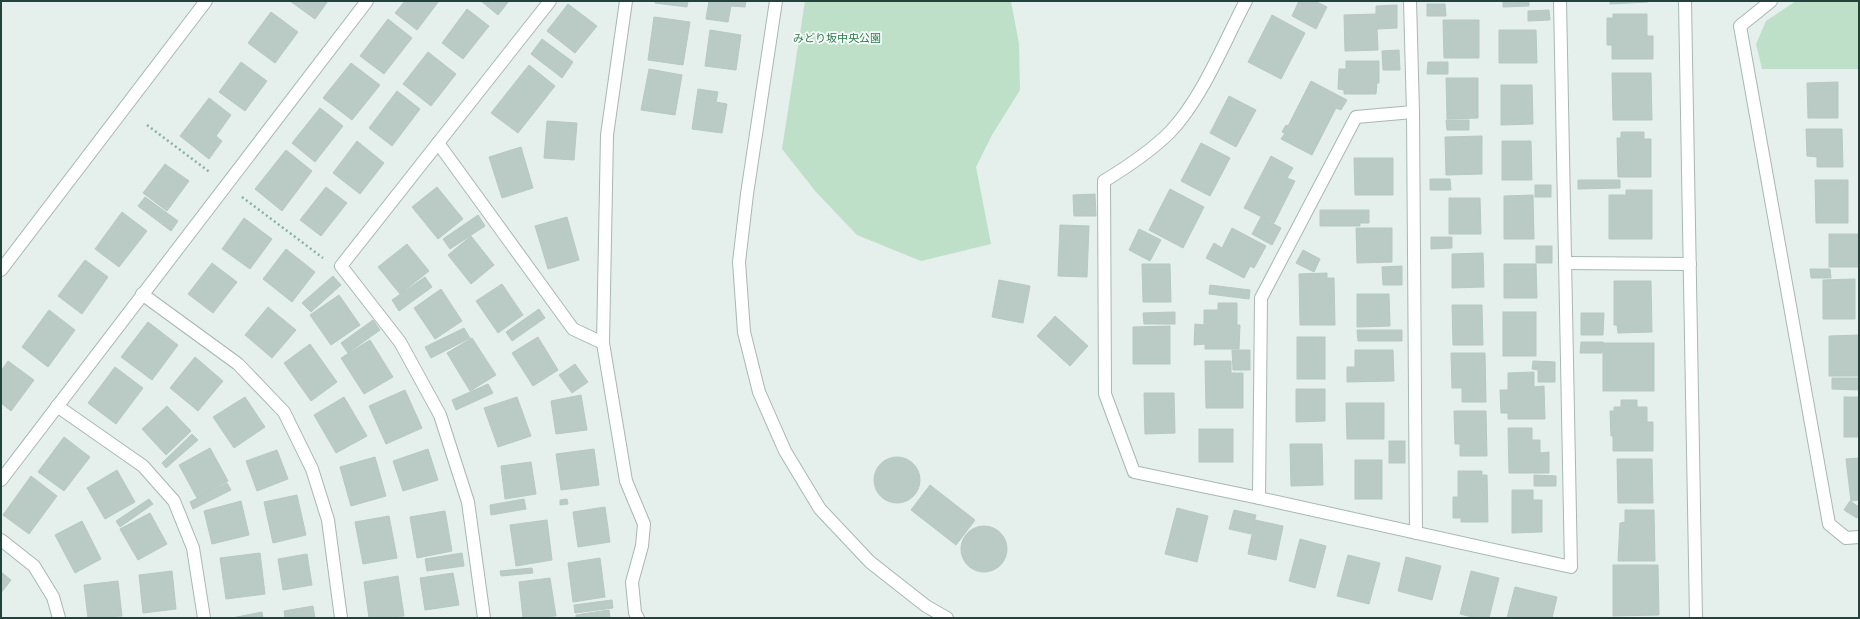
<svg xmlns="http://www.w3.org/2000/svg" width="1860" height="619" font-family="'Asap Condensed','Noto Sans JP',sans-serif">
  <rect width="100%" height="100%" fill="#e5efeb"/>
  <g fill="#bee0c9">
    <polygon points="805,1 1011,1 1019,44 1020,90 992,135 976,167 991,244 921,261 857,235 816,192 782,149"/>
    <polygon points="1796,1 1859,1 1859,69 1762,69 1756,44 1766,21"/>
  </g>
  <g fill="#bacac4" stroke="#b7c9c3">
    <polygon points="290,1 328,1 315,19"/>
    <polygon points="405,1 439,1 417,30 395,13"/>
    <polygon points="481,1 509,1 498,15"/>
    <polygon points="655,1 688,1 687,7 655,3"/>
    <polygon points="709,1 746,1 745,7 731,6 728,22 706,19"/>
    <polygon points="1299,1 1315,1 1327,7 1316,29 1292,16"/>
    <polygon points="1503,1 1529,1 1529,6 1503,7"/>
    <polygon points="1610,1 1648,1 1648,2 1610,4"/>
    <polygon points="568,4 597,26 575,53 547,31"/>
    <polygon points="1427,4 1445,4 1446,16 1427,16"/>
    <polygon points="1397,5 1397,28 1377,29 1378,50 1345,51 1344,15 1376,14 1376,6"/>
    <polygon points="467,9 489,26 463,59 442,43"/>
    <polygon points="1549,10 1550,20 1528,21 1528,11"/>
    <polygon points="271,12 298,32 275,63 248,43"/>
    <polygon points="1613,14 1647,14 1647,36 1653,36 1653,59 1612,59 1612,45 1607,45 1607,18 1613,18"/>
    <polygon points="1272,15 1305,33 1281,79 1248,62"/>
    <polygon points="654,17 690,22 683,65 648,60"/>
    <polygon points="388,19 412,38 384,74 360,56"/>
    <polygon points="1443,20 1479,20 1479,58 1444,58"/>
    <polygon points="710,30 741,35 736,70 705,66"/>
    <polygon points="1499,30 1536,30 1537,63 1499,63"/>
    <polygon points="542,39 573,62 562,78 531,54"/>
    <polygon points="1399,50 1400,70 1383,70 1382,51"/>
    <polygon points="428,52 456,74 431,106 403,84"/>
    <polygon points="1346,61 1379,61 1379,83 1377,83 1376,94 1344,94 1344,90 1338,89 1339,69 1346,69"/>
    <polygon points="241,62 267,81 245,111 219,92"/>
    <polygon points="1428,62 1448,62 1448,74 1427,74"/>
    <polygon points="351,63 380,85 352,120 323,98"/>
    <polygon points="529,65 555,86 518,133 491,113"/>
    <polygon points="649,69 682,75 675,115 641,110"/>
    <polygon points="1612,73 1651,73 1652,120 1613,120"/>
    <polygon points="1446,78 1478,78 1478,118 1447,119"/>
    <polygon points="1311,81 1347,100 1341,110 1336,108 1312,155 1281,139 1285,133 1282,132 1286,125 1288,126"/>
    <polygon points="1838,82 1838,118 1808,118 1807,83"/>
    <polygon points="1501,85 1532,85 1533,124 1501,125"/>
    <polygon points="698,89 718,92 716,102 727,104 722,133 692,129"/>
    <polygon points="397,91 420,109 392,146 369,128"/>
    <polygon points="1229,96 1256,110 1236,147 1210,133"/>
    <polygon points="209,98 231,115 216,136 222,141 209,159 180,136"/>
    <polygon points="320,108 343,126 315,162 292,143"/>
    <polygon points="1446,120 1469,120 1469,130 1447,130"/>
    <polygon points="547,121 577,123 574,160 544,158"/>
    <polygon points="1806,129 1842,129 1843,167 1817,167 1817,157 1807,156"/>
    <polygon points="1621,132 1644,132 1644,139 1651,139 1651,177 1618,177 1617,138 1621,138"/>
    <polygon points="1482,136 1482,174 1446,175 1445,137"/>
    <polygon points="357,141 384,163 360,194 333,173"/>
    <polygon points="1502,141 1531,141 1532,180 1502,180"/>
    <polygon points="1201,143 1230,158 1210,196 1181,181"/>
    <polygon points="521,147 533,188 502,198 489,157"/>
    <polygon points="286,150 312,171 282,211 255,189"/>
    <polygon points="1271,156 1293,168 1287,178 1295,181 1274,223 1244,208"/>
    <polygon points="1354,158 1393,158 1393,195 1355,195"/>
    <polygon points="165,164 189,181 167,211 143,193"/>
    <polygon points="1430,179 1450,179 1451,190 1430,190"/>
    <polygon points="1578,180 1620,180 1620,188 1578,189"/>
    <polygon points="1815,180 1848,180 1848,223 1816,223"/>
    <rect x="1535" y="185" width="16" height="12"/>
    <polygon points="326,187 347,203 321,236 300,220"/>
    <polygon points="437,187 463,219 438,239 412,207"/>
    <polygon points="1170,189 1204,207 1183,248 1149,230"/>
    <polygon points="1626,190 1652,190 1652,239 1609,239 1609,195 1626,195"/>
    <polygon points="1095,194 1096,216 1074,216 1073,195"/>
    <polygon points="1533,195 1534,239 1504,239 1504,196"/>
    <polygon points="145,197 178,221 171,231 138,206"/>
    <polygon points="1449,198 1480,198 1481,234 1449,234"/>
    <polygon points="1320,210 1369,210 1369,223 1360,223 1360,226 1320,226"/>
    <polygon points="122,212 147,231 119,267 95,249"/>
    <polygon points="478,215 485,226 450,249 443,239"/>
    <polygon points="567,217 579,260 548,269 535,226"/>
    <polygon points="1261,217 1281,228 1272,245 1252,234"/>
    <polygon points="244,218 272,239 250,269 222,249"/>
    <polygon points="1060,225 1089,226 1087,277 1058,276"/>
    <polygon points="1232,228 1266,246 1254,268 1250,266 1244,278 1206,258 1214,243 1222,248"/>
    <polygon points="1356,228 1392,228 1392,262 1357,263"/>
    <polygon points="1139,229 1161,240 1150,261 1129,250"/>
    <rect x="1829" y="234" width="30" height="33"/>
    <polygon points="471,236 494,265 471,284 448,255"/>
    <polygon points="1431,237 1452,237 1452,248 1431,249"/>
    <polygon points="407,244 429,271 400,294 378,267"/>
    <rect x="1536" y="246" width="16" height="17"/>
    <polygon points="286,249 315,272 292,302 263,279"/>
    <polygon points="1303,250 1320,259 1314,272 1296,263"/>
    <polygon points="1483,253 1484,287 1452,288 1452,254"/>
    <polygon points="85,260 108,277 82,314 58,296"/>
    <polygon points="212,263 237,282 213,313 188,294"/>
    <polygon points="1142,264 1170,264 1171,302 1143,302"/>
    <polygon points="1504,264 1536,264 1537,298 1504,298"/>
    <polygon points="1402,266 1402,285 1383,285 1382,267"/>
    <polygon points="1810,269 1830,269 1831,278 1811,278"/>
    <polygon points="1327,273 1327,278 1334,278 1335,325 1300,325 1299,274"/>
    <polygon points="333,276 341,285 311,312 302,303"/>
    <polygon points="425,277 432,287 399,311 392,300"/>
    <polygon points="1855,279 1855,319 1823,319 1823,280"/>
    <polygon points="999,280 1030,286 1023,323 992,317"/>
    <polygon points="1614,281 1651,281 1652,332 1618,333 1617,325 1614,325"/>
    <polygon points="502,284 523,315 498,333 476,301"/>
    <polygon points="1210,285 1250,290 1249,299 1209,294"/>
    <polygon points="441,289 462,321 435,339 414,308"/>
    <polygon points="1357,294 1389,294 1390,326 1357,327"/>
    <polygon points="339,295 360,325 331,345 310,315"/>
    <polygon points="1218,303 1237,303 1237,325 1240,325 1239,349 1205,349 1205,344 1194,345 1195,324 1204,325 1204,310 1218,310"/>
    <polygon points="1452,305 1482,305 1483,345 1453,345"/>
    <polygon points="268,307 296,330 272,358 245,335"/>
    <polygon points="539,309 545,318 512,341 506,332"/>
    <polygon points="49,310 75,330 48,367 22,347"/>
    <polygon points="1175,312 1175,324 1144,324 1143,313"/>
    <rect x="1503" y="312" width="33" height="44"/>
    <polygon points="1581,313 1604,313 1603,335 1581,335"/>
    <polygon points="1055,316 1088,346 1070,366 1037,336"/>
    <polygon points="373,320 380,330 348,353 341,343"/>
    <polygon points="148,322 178,345 152,380 121,357"/>
    <polygon points="1170,326 1170,364 1133,364 1133,327"/>
    <polygon points="464,328 470,338 431,358 425,347"/>
    <polygon points="1357,330 1402,330 1402,341 1358,341"/>
    <polygon points="1859,335 1859,376 1829,376 1829,336"/>
    <polygon points="538,337 558,370 533,386 512,353"/>
    <rect x="1297" y="337" width="28" height="42"/>
    <polygon points="472,338 496,375 470,391 447,353"/>
    <polygon points="370,340 393,377 364,394 341,358"/>
    <polygon points="1581,342 1603,342 1602,353 1580,353"/>
    <rect x="1603" y="343" width="51" height="48"/>
    <polygon points="310,344 337,382 311,401 284,363"/>
    <polygon points="1232,350 1250,350 1250,370 1233,370"/>
    <polygon points="1355,350 1393,350 1394,381 1347,382 1347,367 1355,367"/>
    <polygon points="1451,353 1485,353 1486,402 1462,402 1462,388 1452,388"/>
    <polygon points="195,357 223,381 198,411 170,388"/>
    <polygon points="8,361 34,380 11,411 1,403 1,371"/>
    <polygon points="1205,361 1231,361 1231,373 1243,373 1243,408 1206,408"/>
    <polygon points="1533,361 1555,362 1555,382 1538,382 1538,370 1532,369"/>
    <polygon points="575,364 588,382 572,393 559,375"/>
    <polygon points="115,367 143,388 116,424 88,403"/>
    <polygon points="1534,372 1534,387 1544,386 1545,419 1508,419 1508,413 1501,413 1500,390 1508,390 1508,373"/>
    <polygon points="1832,378 1859,378 1859,390 1832,389"/>
    <polygon points="488,384 493,393 456,410 452,400"/>
    <polygon points="1296,389 1325,389 1325,421 1296,422"/>
    <polygon points="405,390 422,428 386,444 369,406"/>
    <polygon points="1144,393 1174,393 1175,433 1145,434"/>
    <polygon points="581,395 587,430 556,434 551,401"/>
    <polygon points="245,397 265,427 234,448 213,417"/>
    <polygon points="344,397 367,436 336,453 314,415"/>
    <polygon points="517,397 531,436 498,447 484,408"/>
    <rect x="1844" y="397" width="15" height="40"/>
    <polygon points="1621,400 1637,400 1637,407 1647,407 1647,422 1653,422 1653,451 1613,451 1613,436 1611,436 1610,411 1614,411 1614,407 1621,407"/>
    <polygon points="1346,403 1384,403 1384,439 1347,439"/>
    <polygon points="167,406 191,431 166,455 142,429"/>
    <polygon points="1454,411 1486,411 1487,456 1460,456 1460,444 1455,444"/>
    <polygon points="1508,428 1532,428 1532,440 1540,440 1540,453 1549,452 1549,473 1509,473"/>
    <rect x="1199" y="429" width="34" height="33"/>
    <polygon points="192,434 198,440 166,468 162,463"/>
    <polygon points="64,437 90,457 64,491 38,472"/>
    <rect x="1389" y="441" width="16" height="22"/>
    <polygon points="1290,444 1322,444 1323,485 1291,486"/>
    <polygon points="210,448 228,481 197,498 179,465"/>
    <polygon points="428,449 438,480 403,491 393,461"/>
    <polygon points="594,449 599,485 561,490 556,454"/>
    <polygon points="277,450 288,479 257,491 246,461"/>
    <circle cx="897" cy="480" r="23"/>
    <polygon points="375,457 386,496 351,506 340,467"/>
    <polygon points="1859,458 1859,500 1851,501 1846,459"/>
    <polygon points="1617,459 1652,459 1653,503 1618,503"/>
    <rect x="1355" y="460" width="27" height="39"/>
    <polygon points="531,462 536,494 505,499 501,466"/>
    <polygon points="117,470 135,502 105,519 87,488"/>
    <polygon points="1458,471 1482,471 1482,475 1487,475 1488,522 1461,522 1461,518 1453,518 1453,497 1458,497"/>
    <polygon points="1534,475 1556,476 1556,486 1534,486"/>
    <polygon points="31,476 57,496 29,534 3,515"/>
    <polygon points="227,483 231,490 193,509 190,502"/>
    <polygon points="930,485 975,520 956,545 911,510"/>
    <polygon points="1512,490 1533,490 1533,500 1542,500 1542,532 1512,533"/>
    <polygon points="297,495 306,535 273,543 264,502"/>
    <polygon points="149,499 153,504 120,527 116,521"/>
    <polygon points="524,499 526,509 491,515 490,505"/>
    <polygon points="567,499 568,504 560,505 560,500"/>
    <polygon points="241,501 249,535 212,544 204,511"/>
    <polygon points="1850,501 1859,507 1859,515 1857,518 1844,510"/>
    <polygon points="605,507 610,542 578,547 573,512"/>
    <polygon points="1177,508 1208,516 1197,562 1165,554"/>
    <polygon points="1234,510 1256,515 1251,534 1229,529"/>
    <polygon points="1625,510 1654,510 1655,561 1618,561 1620,523 1625,522"/>
    <polygon points="445,511 452,551 417,558 410,517"/>
    <polygon points="150,513 167,544 138,560 120,529"/>
    <polygon points="389,516 397,558 363,564 355,522"/>
    <polygon points="547,520 552,560 516,566 510,525"/>
    <polygon points="1255,520 1283,526 1276,560 1248,554"/>
    <polygon points="82,521 101,559 75,573 55,535"/>
    <circle cx="984" cy="549" r="23"/>
    <polygon points="1300,539 1326,546 1315,588 1289,581"/>
    <polygon points="260,553 265,594 226,599 220,558"/>
    <polygon points="462,553 464,566 427,571 425,559"/>
    <polygon points="307,554 312,585 283,590 278,559"/>
    <polygon points="1348,555 1380,563 1369,604 1337,596"/>
    <polygon points="1406,557 1441,566 1432,600 1398,591"/>
    <polygon points="600,558 605,597 573,602 568,563"/>
    <polygon points="1613,565 1658,565 1659,615 1613,616"/>
    <polygon points="532,568 533,573 501,576 500,571"/>
    <polygon points="172,571 176,609 143,613 139,575"/>
    <polygon points="1471,571 1499,578 1489,618 1476,618 1460,614"/>
    <polygon points="1,572 11,580 1,593"/>
    <polygon points="453,573 459,605 425,610 420,578"/>
    <polygon points="398,576 404,616 369,618 364,582"/>
    <polygon points="550,578 556,616 523,618 519,582"/>
    <polygon points="118,581 122,616 88,618 84,585"/>
    <polygon points="1515,587 1557,597 1552,618 1507,618"/>
    <polygon points="612,600 613,608 575,613 574,605"/>
    <polygon points="313,606 315,618 285,618 284,611"/>
    <polygon points="609,610 610,618 576,618 576,615"/>
    <polygon points="262,612 263,618 232,618"/>
  </g>
  <g fill="none" stroke-linecap="round" stroke-linejoin="round">
    <defs>
      <g id="minor">
        <polyline points="626,1 607,135 603,343 626,481 644,524 642,546 632,582 635,613 638,618"/>
        <polyline points="776,1 747,194 739,262 744,332 759,392 785,451 820,509 870,562 926,606 947,618"/>
        <path d="M1246,1c-22,41 -44,98 -76,131 -20,20 -43,35 -66,49l1,213 29,78 125,26"/>
        <polyline points="1410,1 1413,112 1356,117 1261,298 1259,498 1571,567 1560,1"/>
        <polyline points="1685,1 1696,618"/>
        <polyline points="1771,1 1740,26 1829,524 1846,538 1859,537"/>
        <polyline points="1413,112 1416,533"/>
        <polyline points="438,143 573,329 603,343"/>
        <polyline points="1565,263 1690,264"/>
        <polyline points="1,270 206,1"/>
        <polyline points="142,294 238,364 284,412 312,469 328,520 341,618"/>
        <polyline points="57,406 143,466 174,501 193,548 204,618"/>
        <polyline points="1,480 367,1"/>
        <polyline points="1,540 34,566 53,597 59,618"/>
        <polyline points="484,618 468,502 440,415 400,342 341,266 550,1"/>
      </g>
    </defs>
    <use href="#minor" stroke="#a7b8b3" stroke-width="14"/>
    <g stroke="#85b3a8" stroke-width="2.5" stroke-dasharray="2 3" stroke-linecap="butt">
      <polyline points="147,125 211,173"/>
      <polyline points="242,197 323,258"/>
    </g>
    <use href="#minor" stroke="#fff" stroke-width="12"/>
  </g>
  <g text-anchor="middle" stroke-width="3.5" stroke-linejoin="round" paint-order="stroke">
    <g font-size="11" fill="#2c7a4f" stroke="#f6fbf9">
      <text x="837" y="42">みどり坂中央公園</text>
    </g>
  </g>
  <rect width="1860" height="619" fill="none" stroke="#23423b" stroke-width="4"/>
</svg>
